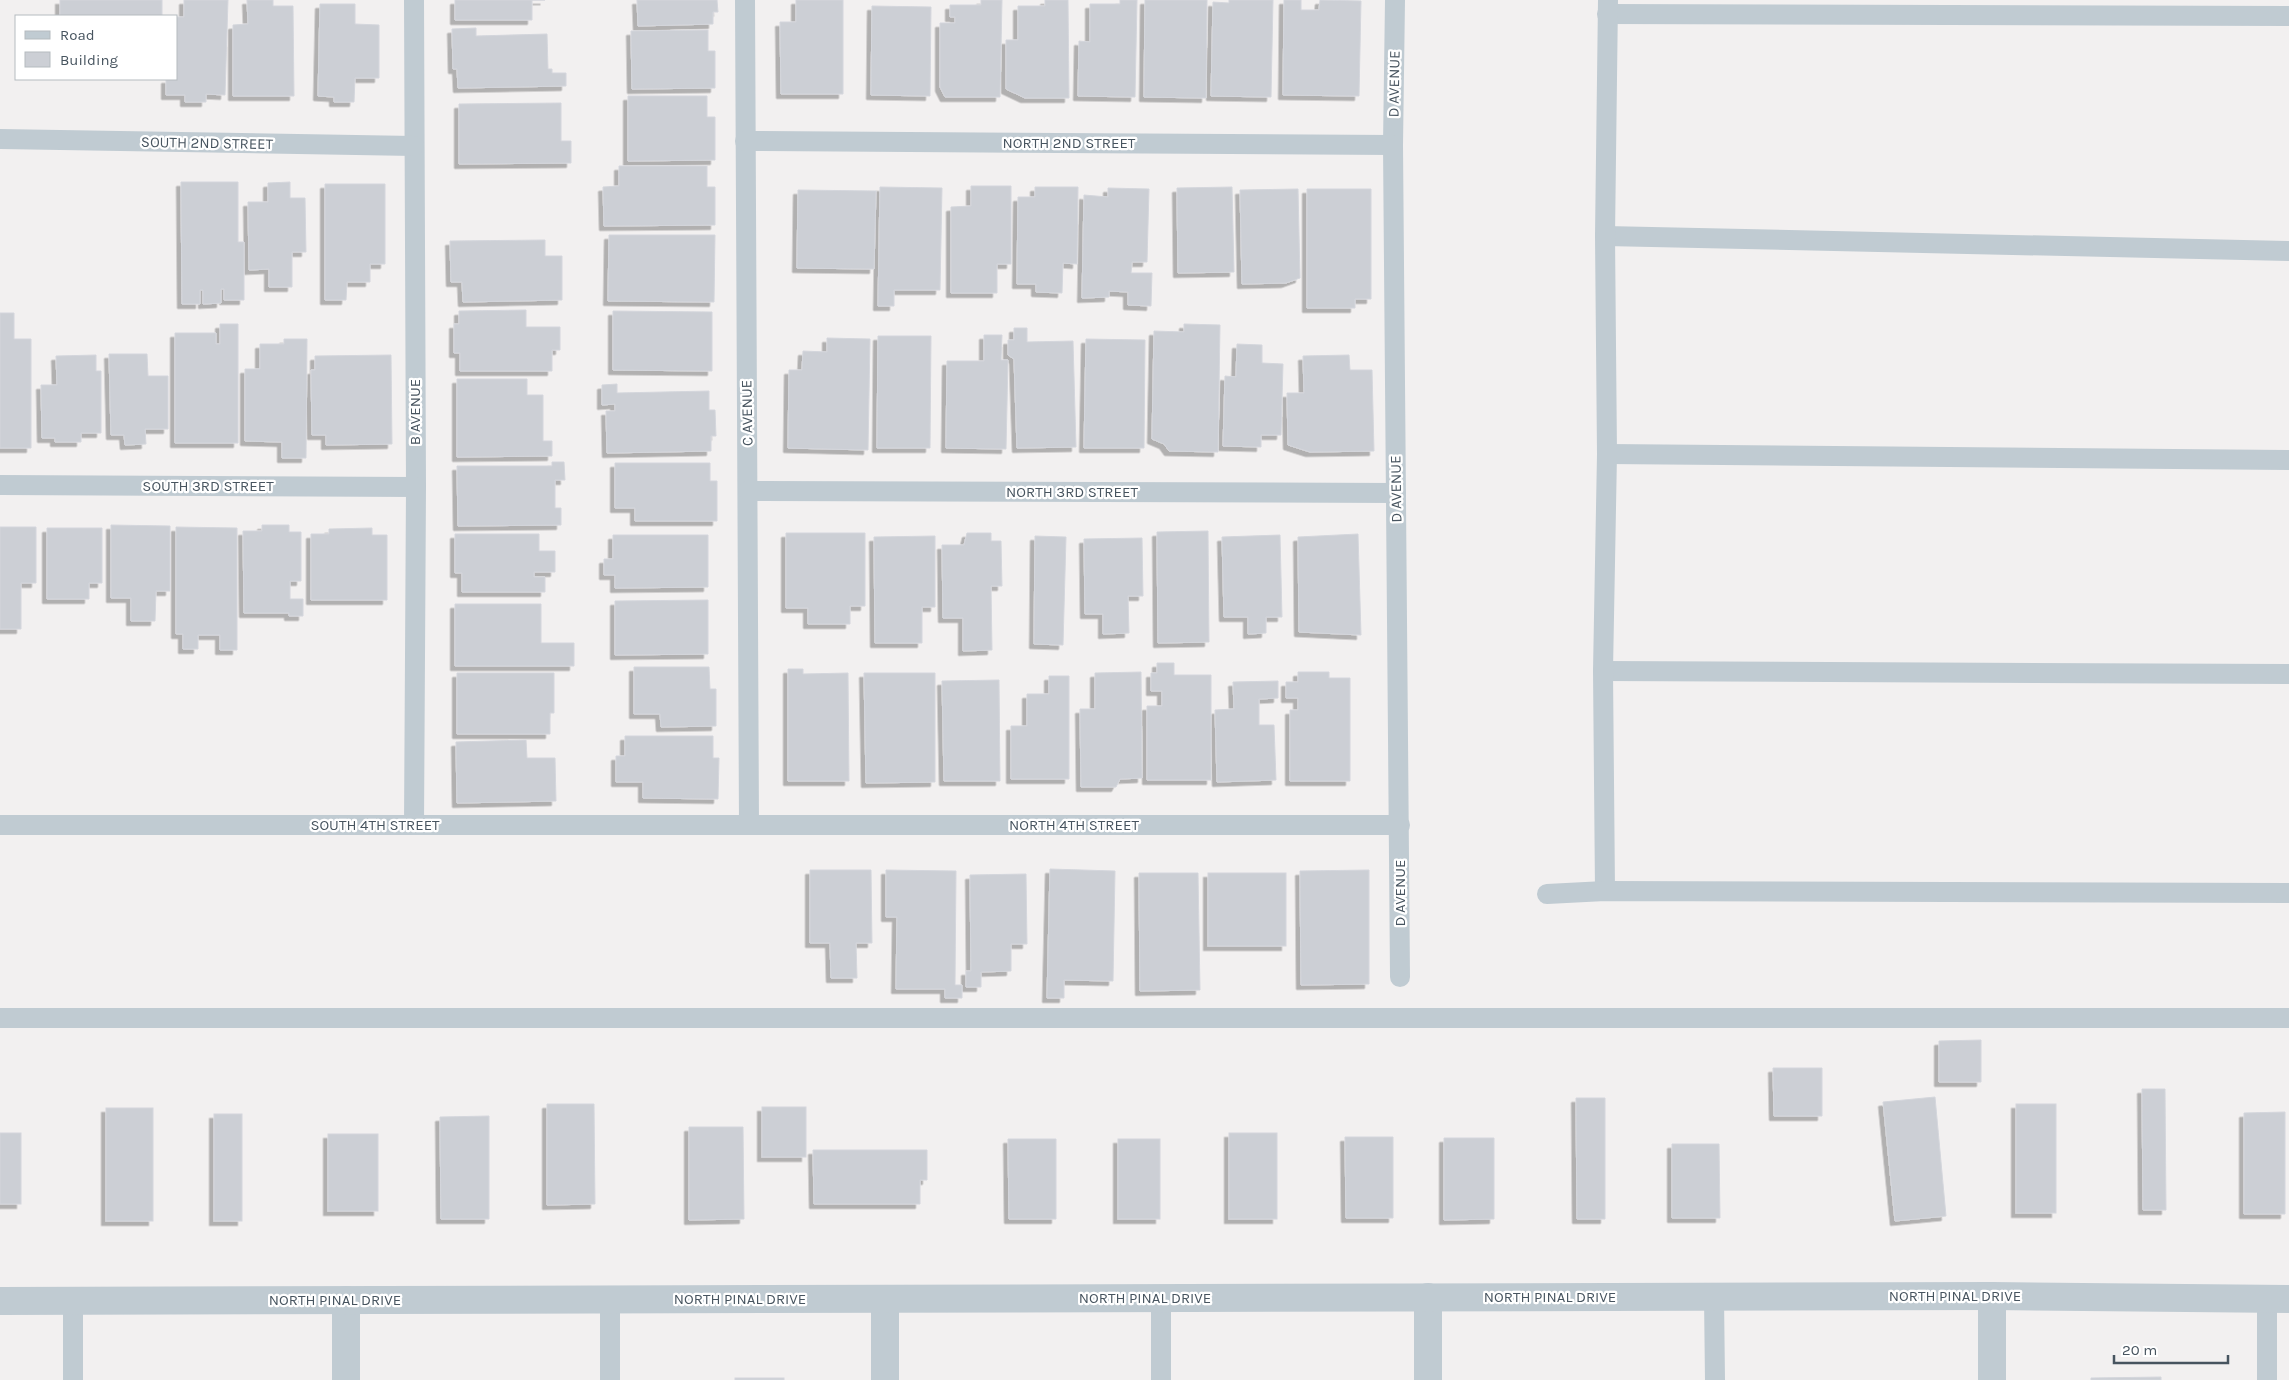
<svg xmlns="http://www.w3.org/2000/svg" width="2289" height="1380" font-family="Karla,sans-serif">
  <defs>
    <filter id="shadow"><feDropShadow dx="-4.5" dy="4.5" stdDeviation="0" flood-color="#0004"/></filter>
  </defs>
  <rect width="100%" height="100%" fill="#f2f0f0"/>
  <g fill="#cccfd5" stroke="#d4d6dc" filter="url(#shadow)">
    <rect x="60" y="0" width="102" height="16"/>
    <polygon points="184,0 228,0 225,95 206,94 206,102 185,102 185,95 166,95 166,79 176,79 176,17 184,17"/>
    <polygon points="247,0 273,0 273,6 293,6 294,96 233,96 233,25 248,24"/>
    <polygon points="455,0 545,0 532,0 532,20 455,20"/>
    <polygon points="637,0 717,0 718,12 713,12 713,24 638,26"/>
    <polygon points="796,0 843,0 843,94 781,94 780,22 796,22"/>
    <polygon points="981,0 1002,0 1000,97 945,97 940,87 940,23 955,23 955,17 950,17 950,5 981,5"/>
    <polygon points="1045,0 1068,0 1069,98 1025,98 1006,89 1006,40 1018,40 1018,6 1045,6"/>
    <polygon points="1120,0 1137,0 1135,97 1078,96 1079,41 1090,42 1090,4 1120,4"/>
    <polygon points="1145,0 1207,0 1206,98 1144,97"/>
    <polygon points="1229,0 1273,0 1271,97 1211,96 1213,2 1229,3"/>
    <polygon points="1284,0 1301,0 1301,10 1319,10 1320,0 1361,1 1359,96 1283,95"/>
    <polygon points="320,4 355,4 355,24 379,25 379,78 355,78 354,102 334,102 334,97 318,96"/>
    <polygon points="872,6 931,7 930,96 871,95"/>
    <polygon points="476,28 476,36 547,34 548,69 552,69 552,73 566,73 566,86 458,88 457,69 453,69 452,29"/>
    <polygon points="708,30 708,51 715,51 715,88 632,89 631,31"/>
    <polygon points="628,96 707,96 707,117 715,117 715,160 628,161"/>
    <polygon points="561,103 561,141 571,141 571,163 459,164 459,104"/>
    <polygon points="619,166 707,166 707,187 715,187 715,225 604,226 603,187 619,186"/>
    <polygon points="181,182 238,182 238,242 244,242 244,300 224,300 224,289 221,289 221,303 203,304 203,290 200,290 200,304 182,304"/>
    <polygon points="290,182 290,198 305,198 306,252 292,252 292,287 269,287 269,269 249,270 248,202 268,202 268,183"/>
    <polygon points="325,184 385,184 385,264 370,264 370,282 347,282 346,300 325,300"/>
    <polygon points="971,186 1011,186 1011,264 997,264 997,293 951,293 951,207 971,206"/>
    <polygon points="880,187 942,188 940,290 894,290 894,306 878,306"/>
    <polygon points="1035,187 1078,187 1077,264 1063,263 1062,293 1036,292 1036,284 1017,284 1018,197 1035,197"/>
    <polygon points="1232,187 1234,272 1178,273 1177,188"/>
    <polygon points="1108,188 1149,189 1147,262 1132,262 1131,273 1152,273 1151,306 1128,305 1128,292 1109,291 1109,297 1082,298 1084,195 1108,197"/>
    <polygon points="1298,189 1300,278 1286,283 1242,284 1240,190"/>
    <polygon points="1307,189 1371,189 1371,299 1355,299 1355,308 1307,308"/>
    <polygon points="798,190 876,191 874,269 797,268"/>
    <polygon points="609,235 715,235 714,302 608,301"/>
    <polygon points="545,240 545,256 562,256 562,300 463,302 462,282 451,282 450,241"/>
    <polygon points="526,310 526,327 560,327 560,350 552,350 552,371 460,371 460,353 454,353 454,324 459,324 459,311"/>
    <polygon points="613,311 712,312 712,371 613,370"/>
    <polygon points="0,313 14,313 14,339 31,339 31,448 0,448"/>
    <polygon points="220,324 238,324 238,443 175,443 175,333 216,333 216,344 220,344"/>
    <polygon points="1184,324 1220,325 1218,452 1169,451 1164,444 1152,439 1154,331 1184,332"/>
    <polygon points="1014,328 1027,328 1027,342 1073,341 1076,447 1017,448 1014,359 1008,355 1008,340 1014,340"/>
    <polygon points="984,335 1002,335 1001,360 1008,360 1006,449 946,448 947,361 984,361"/>
    <polygon points="878,336 931,336 930,448 877,448"/>
    <polygon points="827,338 870,339 868,450 788,448 789,370 802,370 803,351 827,352"/>
    <polygon points="284,339 307,339 306,458 282,458 282,442 245,441 245,369 260,369 260,344 284,344"/>
    <polygon points="1086,339 1145,340 1144,448 1084,448"/>
    <polygon points="1237,344 1262,345 1262,363 1283,364 1281,435 1261,435 1261,447 1223,446 1225,376 1236,377"/>
    <polygon points="109,354 147,354 148,376 168,376 168,429 145,429 146,444 125,445 124,435 111,435"/>
    <polygon points="96,355 96,371 101,371 101,433 81,433 81,442 55,442 55,438 42,438 41,385 57,385 56,356"/>
    <polygon points="391,355 392,444 326,445 326,435 312,435 311,370 315,370 315,356"/>
    <polygon points="1349,355 1350,370 1372,370 1374,451 1310,452 1288,445 1287,393 1304,393 1303,356"/>
    <polygon points="457,379 527,379 527,395 543,395 543,441 552,441 552,456 457,457"/>
    <polygon points="617,384 617,393 709,391 709,410 715,410 716,436 711,436 711,451 607,453 606,411 615,411 615,404 602,405 602,385"/>
    <polygon points="552,462 564,462 565,480 555,480 555,508 561,508 561,525 458,526 457,466 552,466"/>
    <polygon points="615,463 710,463 710,481 717,481 717,521 635,521 635,508 615,508"/>
    <polygon points="111,525 170,526 170,591 156,591 155,621 131,621 131,598 111,598"/>
    <polygon points="262,525 289,525 289,532 301,532 301,581 290,581 290,599 303,599 303,616 289,616 289,613 244,613 243,531 262,531"/>
    <polygon points="0,527 36,527 36,583 21,583 21,629 0,629"/>
    <polygon points="176,527 237,528 237,650 220,650 220,635 198,635 198,649 183,649 183,634 176,634"/>
    <polygon points="47,528 102,528 102,583 89,583 89,599 47,599"/>
    <polygon points="372,528 372,535 387,535 387,600 311,600 311,534 329,534 329,529"/>
    <polygon points="1208,531 1209,642 1158,643 1157,532"/>
    <polygon points="786,533 865,533 865,606 850,606 850,624 808,624 808,608 786,608"/>
    <polygon points="967,533 991,533 991,541 1001,541 1002,586 991,586 992,650 963,651 963,618 943,618 942,545 964,545"/>
    <polygon points="455,534 539,534 539,551 555,551 555,572 534,572 534,577 545,577 545,592 462,592 462,573 455,573"/>
    <polygon points="1358,534 1361,635 1299,632 1298,537"/>
    <polygon points="613,535 708,535 708,587 615,588 615,575 604,575 604,559 613,559"/>
    <polygon points="1280,535 1282,617 1266,617 1266,633 1248,634 1248,617 1224,617 1222,537"/>
    <polygon points="935,536 935,607 922,607 922,643 875,643 874,537"/>
    <polygon points="1035,536 1066,537 1063,645 1034,644"/>
    <polygon points="1142,538 1143,596 1128,596 1129,633 1103,634 1103,614 1085,614 1084,539"/>
    <polygon points="708,600 708,654 615,655 615,601"/>
    <polygon points="455,604 541,604 541,643 574,643 574,666 455,666"/>
    <polygon points="1157,663 1174,663 1174,675 1211,675 1211,780 1147,780 1147,706 1162,706 1162,691 1151,691 1151,673 1157,673"/>
    <polygon points="634,667 709,667 710,689 716,689 716,726 661,727 660,714 634,714"/>
    <polygon points="788,669 803,669 803,674 848,673 849,781 788,781"/>
    <polygon points="1141,672 1142,778 1120,779 1116,787 1081,787 1080,709 1095,709 1095,673"/>
    <polygon points="1298,672 1329,672 1329,678 1350,678 1350,781 1290,781 1290,710 1298,710 1298,698 1286,698 1286,682 1298,682"/>
    <polygon points="457,673 554,673 554,713 550,713 550,734 457,734"/>
    <polygon points="864,673 935,673 935,782 866,783"/>
    <polygon points="1049,676 1069,676 1069,779 1011,779 1011,726 1027,726 1027,694 1049,694"/>
    <polygon points="999,680 1000,781 944,781 942,681"/>
    <polygon points="1278,681 1278,698 1259,699 1259,725 1274,725 1276,780 1217,782 1215,710 1234,709 1233,682"/>
    <polygon points="625,736 713,736 713,758 719,758 718,799 643,798 643,782 616,782 616,756 625,756"/>
    <polygon points="526,740 527,758 555,758 556,801 457,803 456,742"/>
    <polygon points="1050,869 1115,871 1113,981 1064,980 1064,998 1047,998"/>
    <polygon points="810,870 871,870 872,943 856,943 857,978 831,978 830,943 810,943"/>
    <polygon points="886,870 956,871 955,985 962,985 962,998 945,998 945,989 896,989 897,917 886,917"/>
    <polygon points="1369,870 1369,984 1301,985 1300,871"/>
    <polygon points="1139,873 1198,873 1200,990 1140,991"/>
    <rect x="1208" y="873" width="78" height="73"/>
    <polygon points="1026,874 1027,944 1011,944 1011,971 981,972 981,987 966,987 966,971 971,971 970,875"/>
    <polygon points="1981,1040 1981,1082 1939,1082 1939,1041"/>
    <polygon points="1773,1068 1822,1068 1822,1116 1774,1116"/>
    <polygon points="2142,1089 2165,1089 2166,1210 2143,1210"/>
    <polygon points="1935,1097 1946,1216 1895,1221 1883,1102"/>
    <polygon points="1576,1098 1605,1098 1605,1219 1577,1219"/>
    <polygon points="547,1104 594,1104 595,1204 547,1205"/>
    <rect x="2016" y="1104" width="40" height="109"/>
    <rect x="762" y="1107" width="44" height="50"/>
    <rect x="106" y="1108" width="47" height="113"/>
    <polygon points="2285,1112 2285,1214 2244,1214 2244,1113"/>
    <rect x="214" y="1114" width="28" height="107"/>
    <polygon points="489,1116 489,1219 441,1219 440,1117"/>
    <polygon points="689,1127 743,1127 744,1219 689,1220"/>
    <rect x="0" y="1133" width="21" height="71"/>
    <rect x="1229" y="1133" width="48" height="86"/>
    <rect x="328" y="1134" width="50" height="77"/>
    <polygon points="1345,1137 1393,1137 1393,1218 1346,1218"/>
    <polygon points="1444,1138 1494,1138 1494,1219 1444,1220"/>
    <polygon points="1008,1139 1056,1139 1056,1219 1009,1219"/>
    <rect x="1118" y="1139" width="42" height="80"/>
    <polygon points="1672,1144 1719,1144 1720,1218 1672,1218"/>
    <polygon points="813,1150 927,1150 927,1180 920,1180 920,1204 814,1204"/>
    <polygon points="2161,1377 2161,1380 2091,1380 2091,1378"/>
    <rect x="735" y="1378" width="49" height="2"/>
  </g>
  <g fill="none" stroke-linecap="round" stroke-linejoin="round">
    <g stroke="#c0cbd2" stroke-width="20">
      <polyline points="414,0 416,487 414,825"/>
      <polyline points="745,0 749,825"/>
      <polyline points="1395,0 1393,145 1400,977"/>
      <polyline points="1607,14 2289,16"/>
      <polyline points="0,139 414,146"/>
      <polyline points="745,141 1393,145"/>
      <polyline points="1605,236 2289,251"/>
      <polyline points="1607,454 2289,460"/>
      <polyline points="0,485 416,487"/>
      <polyline points="748,491 1396,493"/>
      <polyline points="1603,671 2289,674"/>
      <polyline points="0,825 1400,825"/>
      <polyline points="1605,891 1603,671 1607,454 1605,236 1608,0"/>
      <polyline points="1547,894 1605,891 2289,893"/>
      <polyline points="0,1018 2289,1018"/>
      <polyline points="1714,1297 1715,1380"/>
      <polyline points="1161,1298 1161,1380"/>
      <polyline points="2267,1299 2267,1380"/>
      <polyline points="610,1300 610,1380"/>
      <polyline points="73,1380 73,1301"/>
    </g>
    <g stroke="#c0cbd2" stroke-width="28">
      <polyline points="1992,1296 1992,1380"/>
      <polyline points="1428,1297 1428,1380"/>
      <polyline points="885,1299 885,1380"/>
      <polyline points="346,1300 346,1380"/>
      <polyline points="0,1301 1992,1296 2289,1299"/>
    </g>
  </g>
  <g text-anchor="middle" stroke-width="4.5" stroke-linejoin="round" paint-order="stroke">
    <g font-size="15" fill="#47545f" stroke="#fff">
      <text transform="translate(1394 84) rotate(-89)" y="5">D AVENUE</text>
      <text transform="translate(207 143) rotate(1)" y="5">SOUTH 2ND STREET</text>
      <text x="1069" y="148">NORTH 2ND STREET</text>
      <text transform="translate(415 412) rotate(-90)" y="5">B AVENUE</text>
      <text transform="translate(747 413) rotate(-91)" y="5">C AVENUE</text>
      <text x="208" y="491">SOUTH 3RD STREET</text>
      <text transform="translate(1396 489) rotate(-91)" y="5">D AVENUE</text>
      <text x="1072" y="497">NORTH 3RD STREET</text>
      <text x="375" y="830">SOUTH 4TH STREET</text>
      <text x="1074" y="830">NORTH 4TH STREET</text>
      <text transform="translate(1400 893) rotate(-90)" y="5">D AVENUE</text>
      <text x="1955" y="1301">NORTH PINAL DRIVE</text>
      <text x="1550" y="1302">NORTH PINAL DRIVE</text>
      <text x="1145" y="1303">NORTH PINAL DRIVE</text>
      <text x="740" y="1304">NORTH PINAL DRIVE</text>
      <text x="335" y="1305">NORTH PINAL DRIVE</text>
    </g>
  </g>
  <rect x="15" y="15" width="162" height="65" fill="#ffffff" stroke="#b5bbbf"/>
  <rect x="25" y="31" width="25" height="8" fill="#c0cbd2" stroke="#b5bbbf"/>
  <text x="60" y="40" font-size="15" fill="#47545f">Road</text>
  <rect x="25" y="52" width="25" height="15" fill="#cccfd5" stroke="#b5bbbf"/>
  <text x="60" y="65" font-size="15" fill="#47545f">Building</text>
  <path d="M2114 1355v8h114v-8" fill="none" stroke="#47545f" stroke-width="2.5"/>
  <text x="2122" y="1355" font-size="15" fill="#47545f" stroke="#ffffff" stroke-width="4" paint-order="stroke">20 m</text>
</svg>
